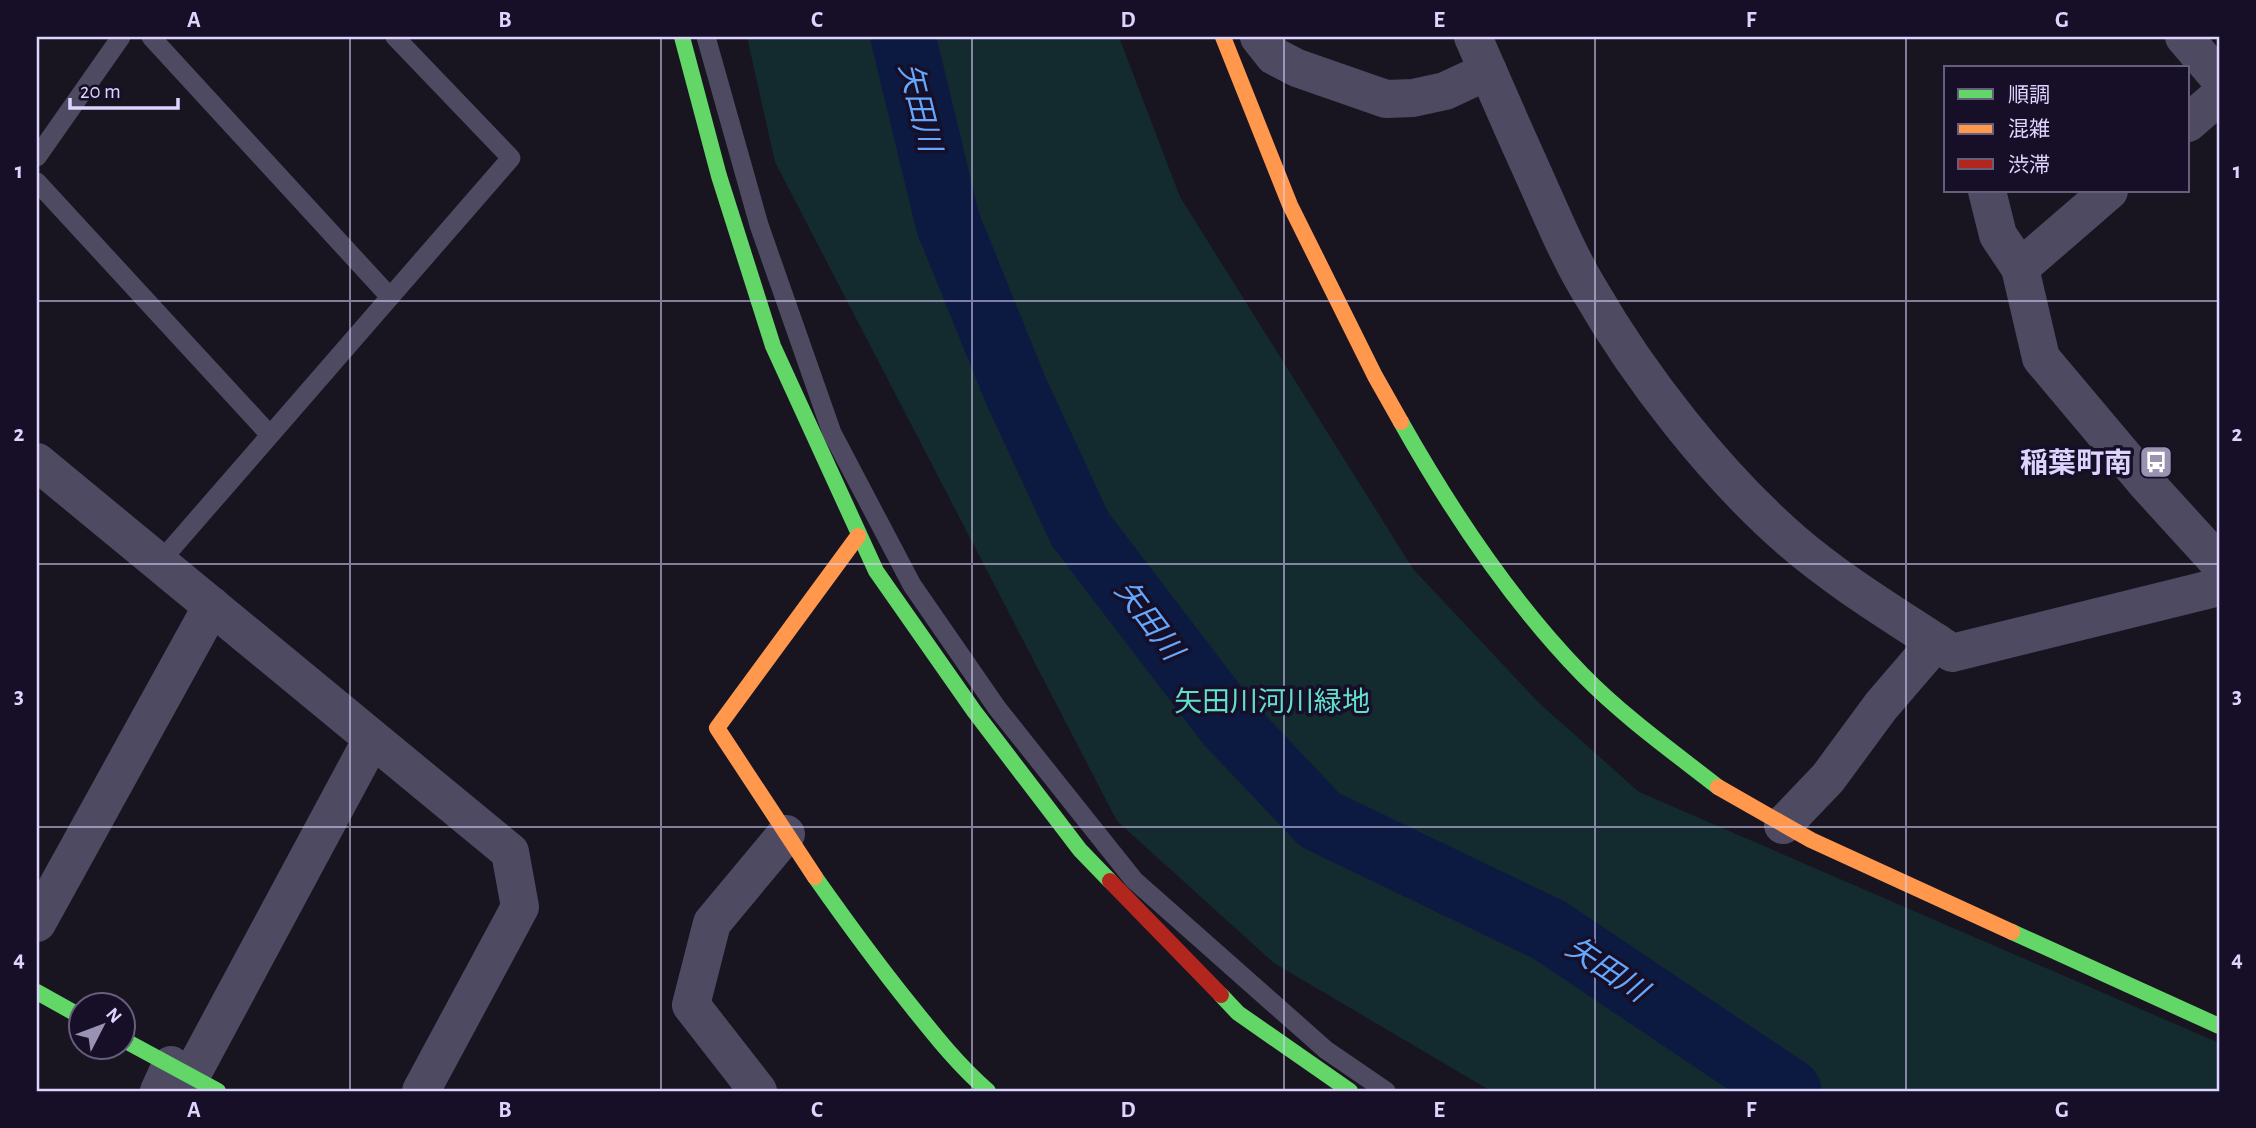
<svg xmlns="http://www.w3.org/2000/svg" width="2256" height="1128" font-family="'Alegreya Sans','Noto Sans JP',sans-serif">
  <rect width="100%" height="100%" fill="#181521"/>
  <polygon fill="#132b2f" points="747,37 1119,37 1180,197 1413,569 1539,703 1639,792 2219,1043 2219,1091 1491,1091 1274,963 1117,821 775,162"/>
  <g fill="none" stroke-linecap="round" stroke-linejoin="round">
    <polyline stroke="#0c1a42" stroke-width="65" points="903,37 948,223 1016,391 1080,529 1229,724 1320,820 1549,930 1789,1091"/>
    <g stroke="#4e4a62" stroke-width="19">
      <polyline points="151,37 390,297"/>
      <polyline points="706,37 759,225 832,433 912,585 997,708 1134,880 1326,1050 1386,1091"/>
      <polyline points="37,157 121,37"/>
      <polyline points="37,182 270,435"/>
      <polyline points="159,563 511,158 395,37"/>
    </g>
    <g stroke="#4e4a62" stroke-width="38">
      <polyline points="1259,37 1274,56 1297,68 1386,99 1413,98 1445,91 1488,71"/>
      <path d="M1473,37c22,51 45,103 68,154 15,34 30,69 49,100 50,87 126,184 202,250 50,43 106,76 160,112l267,-66"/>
      <polyline points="2184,37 2219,78"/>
      <polyline points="2188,123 2219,96"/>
      <polyline points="1987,191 1998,235 2020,268 2041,358 2147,484 2219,563"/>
      <polyline points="2020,268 2109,191"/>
      <polyline points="37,462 510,852 520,907 421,1091"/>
      <polyline points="1783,825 1828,778 1881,706 1936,642"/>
      <polyline points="37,923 212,606"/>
      <polyline points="191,1076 372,739"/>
      <polyline points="159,1091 171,1065"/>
      <polyline points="758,1091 691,1005 712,923 786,834"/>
    </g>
    <g stroke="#63d668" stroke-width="16">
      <polyline points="682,37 719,176 773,346 876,571 974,711 1080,850 1110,881"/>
      <path d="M1401,422c49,87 111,180 181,252 41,42 90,77 136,113"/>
      <path d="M815,877c31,44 63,88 97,130 24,30 47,59 76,84"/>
      <polyline points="2012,932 2219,1026"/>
      <polyline points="37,992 80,1016"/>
      <polyline points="1221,995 1238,1013 1350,1091"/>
      <polyline points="122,1039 218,1091"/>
    </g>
    <g stroke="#ff974d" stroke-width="16">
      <polyline points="1223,37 1290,205 1375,376 1401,422"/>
      <polyline points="1718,787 1811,840 2012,932"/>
      <polyline points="815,877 717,728 858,536"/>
    </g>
    <polyline stroke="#b3261e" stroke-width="16" points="1110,881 1221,995"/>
  </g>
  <path fill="none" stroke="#ded5ff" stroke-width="2" stroke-opacity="0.55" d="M350,37v1054M661,37v1054M972,37v1054M1284,37v1054M1595,37v1054M1906,37v1054M37,301h2182M37,564h2182M37,827h2182"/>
  <defs>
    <symbol id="bus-square" viewBox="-11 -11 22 22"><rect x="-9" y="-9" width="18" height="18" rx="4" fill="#9992b1" stroke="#160f27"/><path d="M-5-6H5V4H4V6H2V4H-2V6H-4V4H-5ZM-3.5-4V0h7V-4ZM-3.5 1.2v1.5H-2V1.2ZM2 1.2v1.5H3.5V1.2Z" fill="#fff"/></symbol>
  </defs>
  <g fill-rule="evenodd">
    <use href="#bus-square" x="2137" y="443" width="38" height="38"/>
  </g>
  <g text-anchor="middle" stroke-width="7" stroke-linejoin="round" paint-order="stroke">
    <g font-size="28" font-weight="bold" fill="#ded5ff" stroke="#160f27" text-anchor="end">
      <text x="2132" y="472">稲葉町南</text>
    </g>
    <g font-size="28" fill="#61dfcd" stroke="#160f27">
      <text x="1272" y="711">矢田川河川緑地</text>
    </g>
    <g font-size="30" font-style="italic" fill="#64a7fe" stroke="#160f27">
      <text transform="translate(920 107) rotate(76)" y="10">矢田川</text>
      <text transform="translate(1149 620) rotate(53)" y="10">矢田川</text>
      <text transform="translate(1607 969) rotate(34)" y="10">矢田川</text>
    </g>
  </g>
  <rect width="2256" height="1128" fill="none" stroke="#160f27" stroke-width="77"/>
  <rect x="1944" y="66" width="245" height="126" fill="#160f27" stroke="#665e7d" stroke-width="2"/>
  <rect x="1958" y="89" width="35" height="10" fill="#63d668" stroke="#665e7d" stroke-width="2"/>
  <text x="2008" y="102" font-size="21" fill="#ded5ff">順調</text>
  <rect x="1958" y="124" width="35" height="10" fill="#ff974d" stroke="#665e7d" stroke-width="2"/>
  <text x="2008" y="136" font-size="21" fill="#ded5ff">混雑</text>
  <rect x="1958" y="159" width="35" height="10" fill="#b3261e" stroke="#665e7d" stroke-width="2"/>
  <text x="2008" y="172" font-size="21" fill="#ded5ff">渋滞</text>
  <g transform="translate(102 1026) rotate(48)"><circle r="33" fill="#160f27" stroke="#665e7d" stroke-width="2"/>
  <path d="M0-5L12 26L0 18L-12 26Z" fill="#9992b1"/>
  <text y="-10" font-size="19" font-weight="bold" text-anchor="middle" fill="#ded5ff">N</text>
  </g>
  <path d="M70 98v10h108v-10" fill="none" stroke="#ded5ff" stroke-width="3.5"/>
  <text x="80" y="98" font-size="21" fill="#ded5ff" stroke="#160f27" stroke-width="5" paint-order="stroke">20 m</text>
  <rect x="38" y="38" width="2180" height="1052" fill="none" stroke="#ded5ff" stroke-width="2.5"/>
  <g font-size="23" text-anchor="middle" font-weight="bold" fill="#ded5ff">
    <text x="194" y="27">A</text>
    <text x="505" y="27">B</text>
    <text x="817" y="27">C</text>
    <text x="1128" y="27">D</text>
    <text x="1439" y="27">E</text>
    <text x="1751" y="27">F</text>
    <text x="2062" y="27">G</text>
    <text x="19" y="178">1</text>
    <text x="2237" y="178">1</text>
    <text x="19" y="441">2</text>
    <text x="2237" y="441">2</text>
    <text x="19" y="703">3</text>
    <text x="2237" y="703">3</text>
    <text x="19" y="966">4</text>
    <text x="2237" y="966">4</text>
    <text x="194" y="1117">A</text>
    <text x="505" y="1117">B</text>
    <text x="817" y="1117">C</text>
    <text x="1128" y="1117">D</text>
    <text x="1439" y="1117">E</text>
    <text x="1751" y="1117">F</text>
    <text x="2062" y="1117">G</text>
  </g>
</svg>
